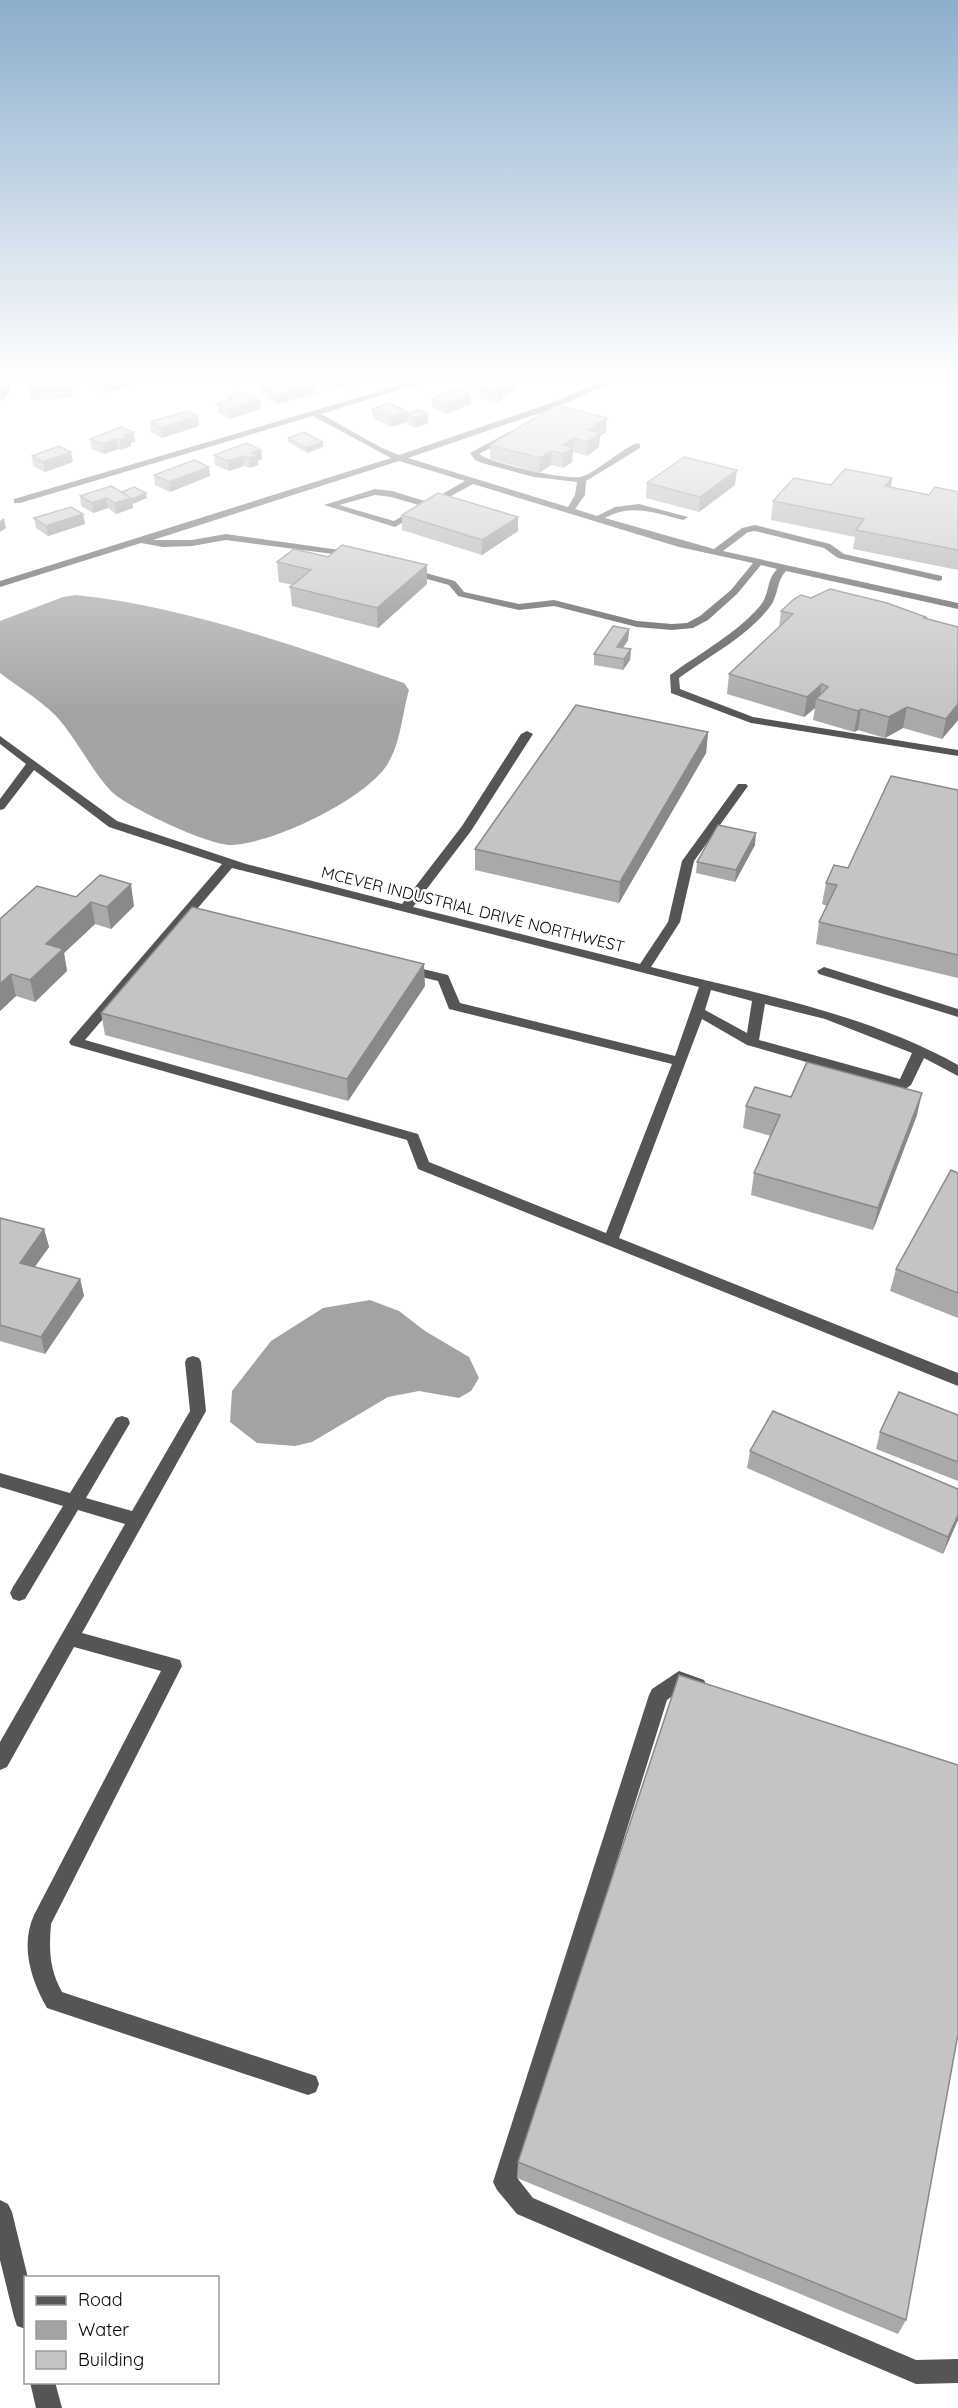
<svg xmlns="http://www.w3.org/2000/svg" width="958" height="2408" font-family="Quicksand,sans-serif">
  <rect width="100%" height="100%" fill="#fff"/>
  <g fill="#a3a3a3">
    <path d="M76,595c109,11 224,53 328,88l5,7c-7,24 -8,53 -22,75 -23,35 -113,78 -155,80 -22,1 -103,-37 -120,-53 -20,-20 -36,-55 -57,-77 -16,-16 -37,-28 -55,-42v-52l63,-24z"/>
    <polygon points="370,1300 399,1311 425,1331 469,1357 479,1378 471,1391 459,1398 419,1391 388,1397 312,1442 295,1446 257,1443 230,1422 232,1391 271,1341 323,1308"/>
  </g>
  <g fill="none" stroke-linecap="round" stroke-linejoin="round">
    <g fill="#555" fill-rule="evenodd">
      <path d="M425,378h13l-117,36 61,34 17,7 152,-52 59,-25h11l-64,29 -149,51 160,49 7,-12 2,-13 -43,-5 -52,-14 -7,-3 -5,-7 39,-21 3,1v4l-33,17c11,9 86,26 101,23 13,-2 41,-28 57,-34l3,1v4l-54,33 -1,14 -10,14 22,7 18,-9 24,-3 49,13 -5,3c-27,-7 -52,-17 -78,-2l109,31 28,-21 13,-3 75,19 14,10 98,22v4l-3,1 -101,-23 -14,-10 -69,-17 -7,1 -25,19 235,52v6l-172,-38c-10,10 -7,25 -17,37 -23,29 -60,48 -90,70l1,11 73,28 205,33v6l-207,-33 -80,-30 -1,-18c30,-22 66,-41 90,-69 10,-12 6,-26 17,-37l-16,-4 -24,29 -29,26 -15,8 -21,2 -35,-3 -83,-21 -35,4 -61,-14 -9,-11 -44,-12v-4h6l44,12 9,11 55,12 35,-4 83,21 35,3 15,-1 13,-7 31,-26 22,-27 -74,-16 -206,-63 -44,24 -38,-11 -16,-2 -36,10 55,16 22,-13 8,2 -29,17 -71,-22 51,-16 17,2 36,11 37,-21 -66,-20 -246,79h39l34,-6 128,18 5,3 -2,2 -131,-17 -34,6 -29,1 -22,-4 -141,44v-6l391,-123 -78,-42 -293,87h-6v-4z"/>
      <path d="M527,731l6,3 -62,97 -58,76 227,57 28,-42 14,-61 56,-77h8l2,2 -54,75 -14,61 -29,45c100,25 217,47 307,98v11l-34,-18 -13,27 -7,5 -157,-45 -45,-26 -83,219 339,135v13l-540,-217 -11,-29 -336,-95 -2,-3 2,-3 151,-175 -113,-37 -75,-57 -30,39 -4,1v-11l26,-35 -26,-20v-8l117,85 129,43 156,40 60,-78 59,-92zM232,868l467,119 -24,69 -215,-53 -12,-28 -42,-10 -7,4 2,3 37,9 11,28 223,55 -66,169 -177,-71 -11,-28 -333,-94zM711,990l41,11 -5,32 -42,-23zM765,1004l60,15 87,34 -12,26 -141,-39z"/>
      <polygon points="824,967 958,1009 958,1017 819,974 817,971"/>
      <path d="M193,1356l6,2 2,4 5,49 -124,222 91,25 7,2 2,6 -131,258c-2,25 -2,45 11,68l254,84 3,8 -3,8 -8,3 -261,-87c-16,-28 -27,-62 -13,-93l127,-244 -87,-24 -67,120 -7,3v-28l125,-218 -47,-14 -53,89 -6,2 -6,-2 -3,-6 3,-6 50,-81 -63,-19v-14l70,20 46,-75 6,-2 6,2 2,5 -44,75 46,13 58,-100 -5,-49 2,-4z"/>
      <polygon points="679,1671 704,1680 707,1686 704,1692 697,1695 681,1689 667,1700 518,2179 533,2198 916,2360 958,2359 958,2383 916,2384 517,2214 497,2190 493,2182 649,1695 652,1689"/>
      <polygon points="0,2200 8,2204 12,2212 28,2278 26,2278 26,2329 17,2326 14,2317 0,2260"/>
      <polygon points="30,2382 55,2382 62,2408 36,2408"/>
    </g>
  </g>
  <g fill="#a9a9a9">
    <polygon points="92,378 133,378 134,384 105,393 94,387"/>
    <polygon points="322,378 362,378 362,381 334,390 323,384"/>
    <polygon points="516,380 516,389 498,402 479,398 479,389"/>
    <polygon points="72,381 73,391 71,398 31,400 29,390"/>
    <polygon points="316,384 317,393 277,404 263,396 262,387"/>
    <polygon points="227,396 261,409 230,419 218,413 217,404 227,401"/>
    <polygon points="432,399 471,404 446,414 432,408"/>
    <polygon points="372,409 407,414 428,423 415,428 407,424 407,422 391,427 373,418"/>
    <polygon points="150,422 199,426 162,438 151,432"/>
    <polygon points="121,427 135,442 131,443 131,446 121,450 118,449 104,454 92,449 90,439"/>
    <polygon points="606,432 600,436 599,447 587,456 573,452 572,462 563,468 551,465 539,473 490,459 490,445"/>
    <polygon points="288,438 323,447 307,453 288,442"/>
    <polygon points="261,450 262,459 258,461 258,465 249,468 244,466 229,471 215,465 214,455"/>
    <polygon points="32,456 73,462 45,472 33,466"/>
    <polygon points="154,475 210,476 170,492 155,485"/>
    <polygon points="892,478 891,487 929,495 958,492 958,570 853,549 855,537 771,520 773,501 831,485"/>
    <polygon points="647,483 735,485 699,512 646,498"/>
    <polygon points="122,492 147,498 132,503 133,508 116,514 108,508 93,513 81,506 80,496"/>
    <polygon points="83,514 85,524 48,536 36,528 34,518"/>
    <polygon points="402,515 518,531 482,555 402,530"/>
    <polygon points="328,557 427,565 427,584 378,628 292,606 290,587 293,585 279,582 277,562"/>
    <polygon points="811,598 926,617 925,618 958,627 958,720 942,739 903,728 885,738 858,730 854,732 813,720 815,708 804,717 727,694 729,674 779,627 781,611"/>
    <polygon points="629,629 628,640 623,648 631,649 630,660 623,670 594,665 594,654"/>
    <polygon points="708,732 706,753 619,903 475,870 475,849"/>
    <polygon points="958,790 958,978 816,944 819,922 827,906 822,904 826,883"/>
    <polygon points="755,845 735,882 696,873 697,862"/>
    <polygon points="76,897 134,906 111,929 95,924 64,953 67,971 35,1002 16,996 0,1011 0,919"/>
    <polygon points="425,986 348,1101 105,1035 101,1013"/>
    <polygon points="791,1097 917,1115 873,1230 751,1195 754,1173 771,1136 743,1128 746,1106"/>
    <polygon points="958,1173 958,1318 890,1291 896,1269"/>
    <polygon points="0,1218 44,1229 49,1247 34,1267 80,1279 84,1296 45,1354 0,1341"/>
    <polygon points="958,1415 958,1481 876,1449 880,1432"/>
    <polygon points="750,1451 958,1489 958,1520 943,1554 747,1468"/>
    <polygon points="518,2162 906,2320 898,2334 517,2178"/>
  </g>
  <g fill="#898989">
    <polygon points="122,378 133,378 134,384 105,393 103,384"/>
    <polygon points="341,378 362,378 362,381 334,390 334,380"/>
    <polygon points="516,380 516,389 498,402 498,393"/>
    <polygon points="72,381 73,391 71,398 70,389"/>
    <polygon points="9,383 11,392 1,401 0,390"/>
    <polygon points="316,384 317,393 277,404 276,395"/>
    <polygon points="471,395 471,404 446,414 446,405"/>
    <polygon points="260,400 261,409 230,419 229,410"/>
    <polygon points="407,412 407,422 391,427 390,417"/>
    <polygon points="428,414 428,423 415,428 415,418"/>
    <polygon points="198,416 199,426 162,438 161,428"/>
    <polygon points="607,418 606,432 600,436 599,447 587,456 588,430"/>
    <polygon points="134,432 135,442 131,443 131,446 121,450 120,440 126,435"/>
    <polygon points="574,438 572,462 563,468 563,445"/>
    <polygon points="116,439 118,449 104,454 103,444"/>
    <polygon points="323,442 323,447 307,453 306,448"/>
    <polygon points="261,450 262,459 258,461 258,465 249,468 249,458 252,453"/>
    <polygon points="552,451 551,465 539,473 540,458"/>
    <polygon points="71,452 73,462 45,472 43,462"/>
    <polygon points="243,456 244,466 229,471 228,461"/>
    <polygon points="209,467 210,476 170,492 169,482"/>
    <polygon points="737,470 735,485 699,512 700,497"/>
    <polygon points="892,478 889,496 885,486"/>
    <polygon points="146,493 147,498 133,504 132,499"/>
    <polygon points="106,498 108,508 93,513 92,503"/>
    <polygon points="132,498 133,508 116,514 115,503"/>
    <polygon points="83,514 85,524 48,536 46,526"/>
    <polygon points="518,517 518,531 482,555 482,540"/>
    <polygon points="4,518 6,528 0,532 0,521"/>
    <polygon points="427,565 427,584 378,628 377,608"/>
    <polygon points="629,629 628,640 617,657 617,647"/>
    <polygon points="631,649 630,660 623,670 624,659"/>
    <polygon points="822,684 819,700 816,699 815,708 804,717 807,697"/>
    <polygon points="958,704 958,720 942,739 946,719"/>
    <polygon points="907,707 903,728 885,738 889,717"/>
    <polygon points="861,709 858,730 854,732 858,711"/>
    <polygon points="708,732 706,753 619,903 620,882"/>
    <polygon points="756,833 755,845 735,882 736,870"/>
    <polygon points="131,884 134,906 111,929 107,907"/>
    <polygon points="91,902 95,924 64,953 67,971 35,1002 30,980 46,944"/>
    <polygon points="424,964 425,986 348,1101 347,1079"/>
    <polygon points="11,974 16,996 0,1011 0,984"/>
    <polygon points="922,1093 917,1115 873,1230 878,1208"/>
    <polygon points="44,1229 49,1247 25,1281 20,1263"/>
    <polygon points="80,1279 84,1296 45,1354 41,1337"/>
    <polygon points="958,1515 958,1520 943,1554 948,1537"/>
  </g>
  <g fill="#c4c4c4" stroke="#898989" stroke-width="1.5">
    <polygon points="92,378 122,378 103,384"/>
    <polygon points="303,378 306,378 316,384 276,395 262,387"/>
    <polygon points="329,378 341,378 334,380"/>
    <polygon points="495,378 509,378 516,380 498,393 479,389"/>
    <polygon points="72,381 70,389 29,390 31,382"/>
    <polygon points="0,382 9,383 0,390"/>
    <polygon points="458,389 471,395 446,405 432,399"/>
    <polygon points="238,392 260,400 229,410 217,404 233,399 227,396"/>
    <polygon points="389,403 407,412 390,417 372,409"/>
    <polygon points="556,405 607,418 588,430 600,433 587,442 574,438 563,445 573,448 563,454 552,451 540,458 490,445"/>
    <polygon points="420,410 428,414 415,418 407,414"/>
    <polygon points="187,411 198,416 161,428 150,422"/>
    <polygon points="121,427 134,432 126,435 130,436 120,440 116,439 103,444 90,439"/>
    <polygon points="304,432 323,442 306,448 288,438"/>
    <polygon points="247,443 261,450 252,453 258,455 249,458 243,456 228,461 214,455"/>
    <polygon points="59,446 71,452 43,462 32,456"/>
    <polygon points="684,457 737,470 700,497 647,483"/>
    <polygon points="194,460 209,467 169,482 154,475"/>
    <polygon points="845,469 892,478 885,486 929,495 935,487 958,492 958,550 856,530 864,519 773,501 794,478 831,485"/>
    <polygon points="111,486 132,498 115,503 106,498 92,503 80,496"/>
    <polygon points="134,487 146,493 132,499 122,492"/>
    <polygon points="438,493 518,517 482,540 402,515"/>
    <polygon points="71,507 83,514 46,526 34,518"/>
    <polygon points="342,545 427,565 377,608 290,587 311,570 277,562 294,549 328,557"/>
    <polygon points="830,589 887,603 926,617 924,618 958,627 958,704 946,719 907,707 889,717 861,709 858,711 816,699 828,687 822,684 807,697 729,674 793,614 781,611 794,599 801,595 811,598"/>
    <polygon points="613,626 629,629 617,647 631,649 624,659 594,654"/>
    <polygon points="576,705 708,732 620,882 475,849"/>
    <polygon points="891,776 958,790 958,955 819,922 837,885 826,883 834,865 848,868"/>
    <polygon points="718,825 756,833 736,870 697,862"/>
    <polygon points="100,875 131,884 107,907 91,902 46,944 63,949 30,980 11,974 0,984 0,919 37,886 76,897"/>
    <polygon points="192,907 424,964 347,1079 101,1013"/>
    <polygon points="807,1062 922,1093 878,1208 754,1173 780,1115 746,1106 755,1087 791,1097"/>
    <polygon points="951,1170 958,1173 958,1293 896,1269"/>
    <polygon points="0,1218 44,1229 20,1263 80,1279 41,1337 0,1325"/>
    <polygon points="899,1392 958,1415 958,1462 880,1432"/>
    <polygon points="773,1411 958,1489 958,1515 948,1537 750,1451"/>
    <polygon points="679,1675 958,1765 958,2034 906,2320 518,2162"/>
  </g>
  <linearGradient id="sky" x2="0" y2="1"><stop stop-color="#8cadcc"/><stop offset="0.53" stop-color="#fff"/><stop offset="1" stop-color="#fff" stop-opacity="0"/></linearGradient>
  <rect width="958" height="715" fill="url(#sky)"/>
  <g text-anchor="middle" stroke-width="5" stroke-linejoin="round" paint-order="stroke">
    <g font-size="16" fill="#000" stroke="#fff">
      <text transform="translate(473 909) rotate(14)" y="6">MCEVER INDUSTRIAL DRIVE NORTHWEST</text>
    </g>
  </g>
  <rect x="24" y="2276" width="195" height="108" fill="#ffffff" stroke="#999999" stroke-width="1.5"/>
  <rect x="36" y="2296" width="30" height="9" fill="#555555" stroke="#999999" stroke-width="1.5"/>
  <text x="78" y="2306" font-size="18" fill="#000000">Road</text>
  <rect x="36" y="2321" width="30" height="18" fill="#a3a3a3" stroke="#999999" stroke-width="1.5"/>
  <text x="78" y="2336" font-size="18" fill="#000000">Water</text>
  <rect x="36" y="2351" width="30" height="18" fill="#c4c4c4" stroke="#999999" stroke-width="1.5"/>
  <text x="78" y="2366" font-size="18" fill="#000000">Building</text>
</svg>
